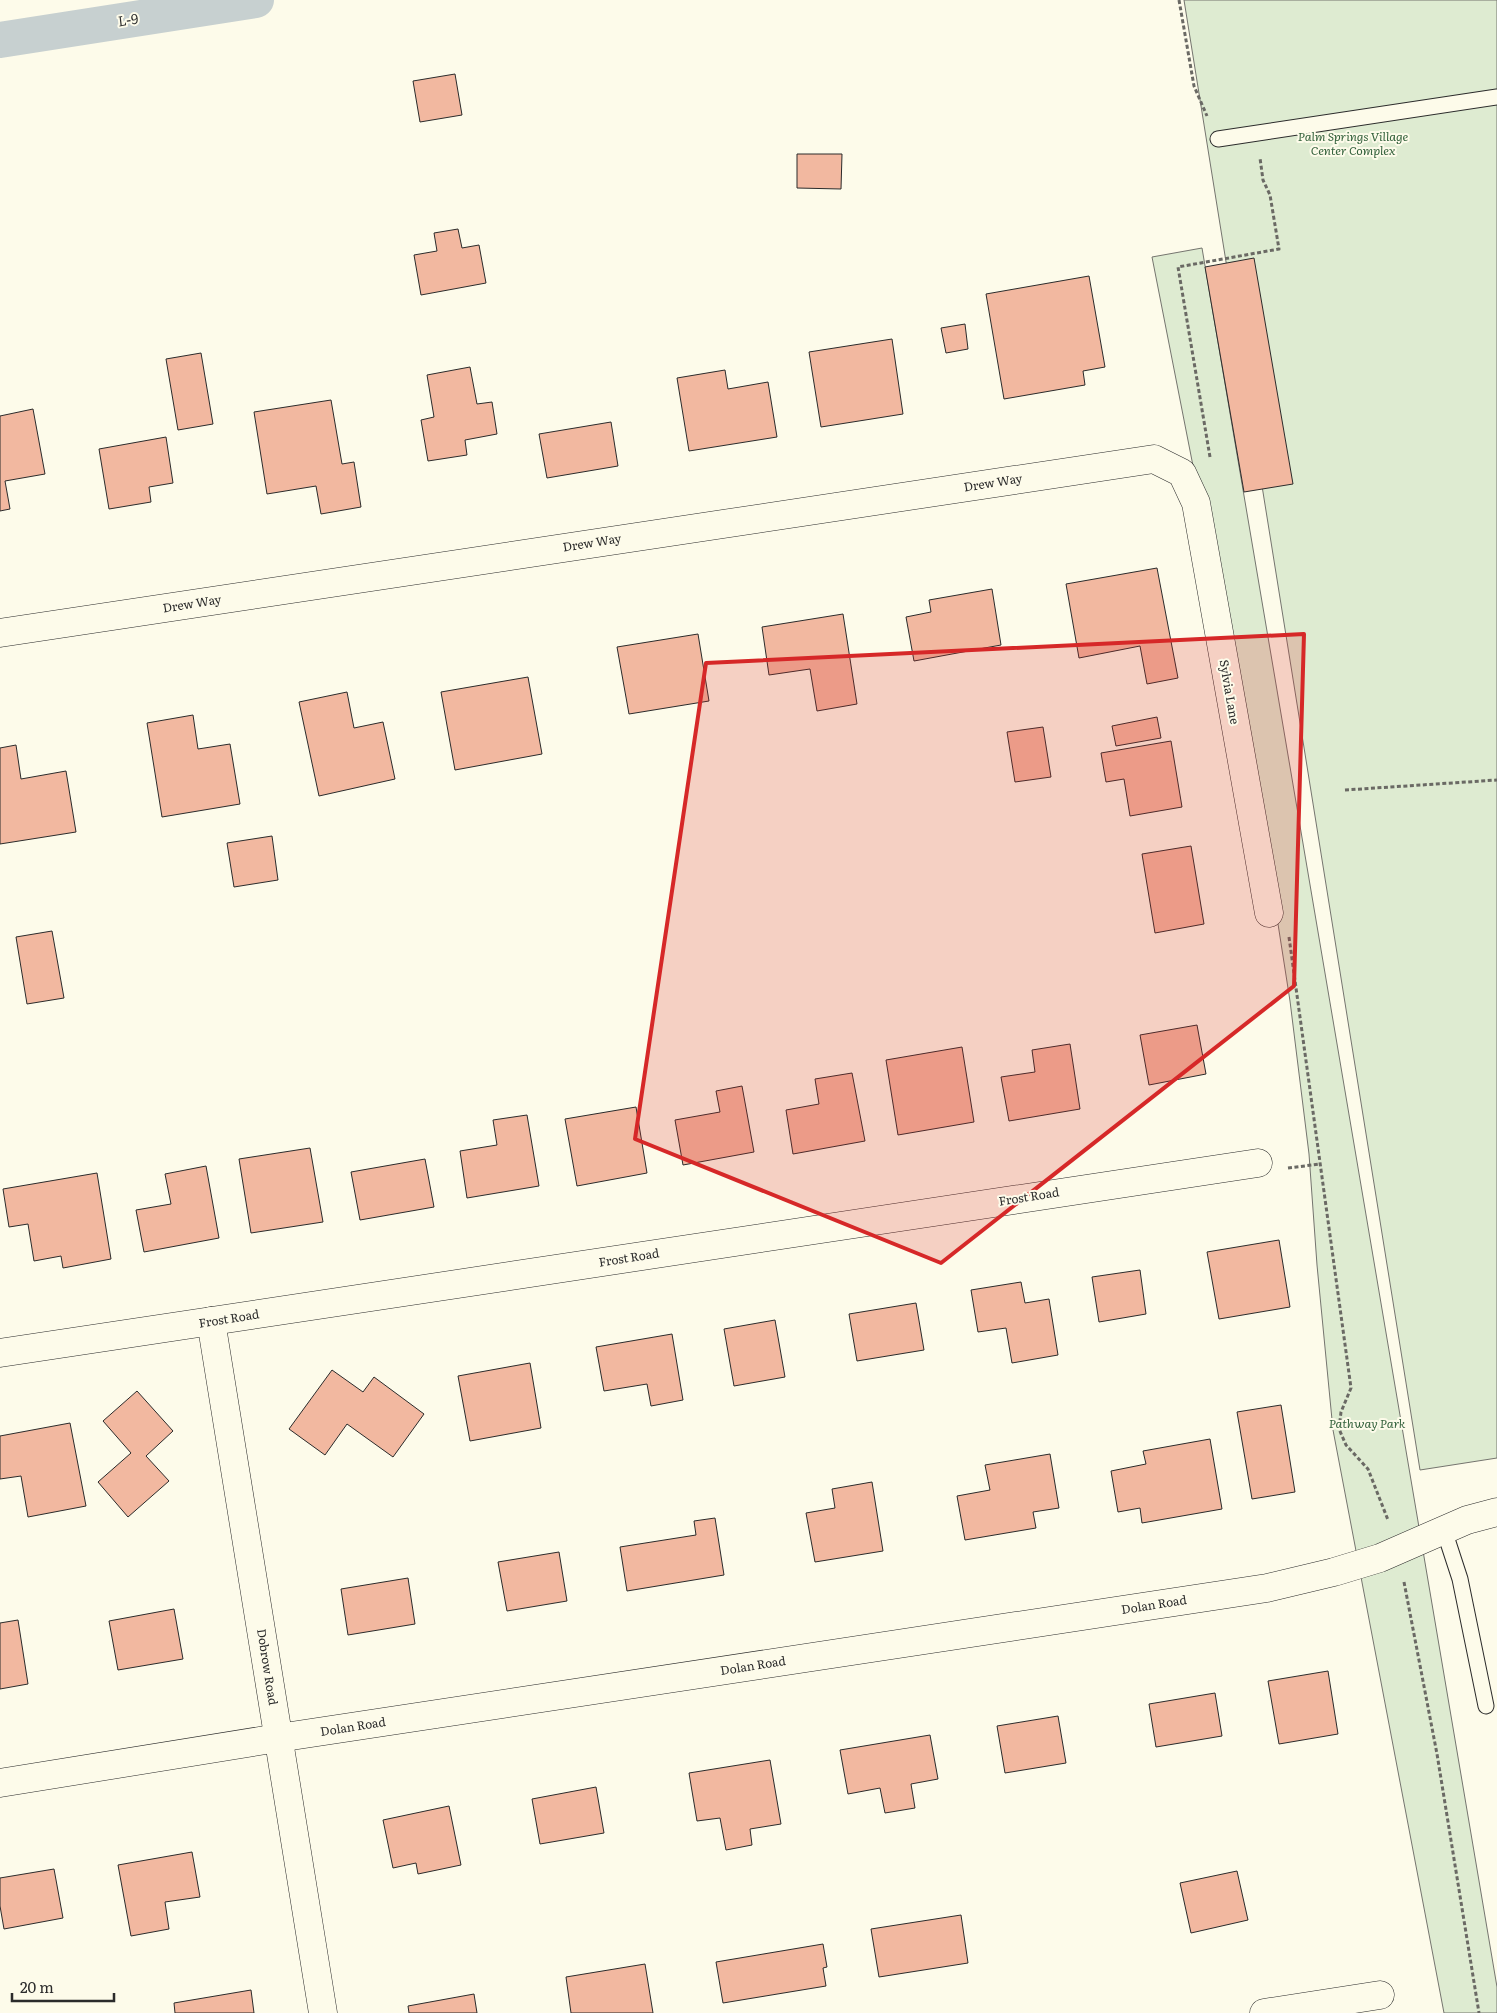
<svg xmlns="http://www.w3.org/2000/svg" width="1497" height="2013" font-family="Literata,serif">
  <rect width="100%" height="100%" fill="#fdfbea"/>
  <g fill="#deebd1" stroke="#74746e">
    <polygon points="1184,0 1497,0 1497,1458 1420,1470"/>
    <polygon points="1202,248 1497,1987 1497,2013 1444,2013 1333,1430 1317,1265 1309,1154 1290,1001 1259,802 1152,257"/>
  </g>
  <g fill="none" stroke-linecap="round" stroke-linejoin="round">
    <polyline stroke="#c7d0d0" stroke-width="36" points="0,40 256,0"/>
  </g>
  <g fill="#f2b8a0" stroke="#2b2b2b">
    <polygon points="455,74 462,115 420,122 413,81"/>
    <polygon points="797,154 842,154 841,189 797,188"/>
    <polygon points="458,229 462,248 479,245 486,283 421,295 414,255 437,251 434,233"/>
    <polygon points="1254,258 1293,484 1244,492 1205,267"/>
    <polygon points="1089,276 1105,367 1083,371 1085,385 1004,399 986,294"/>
    <polygon points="965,324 968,349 946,353 941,328"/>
    <polygon points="892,339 903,414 821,427 809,352"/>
    <polygon points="201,353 213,424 178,430 166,359"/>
    <polygon points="470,367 477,404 492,402 497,434 465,440 467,455 428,461 421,420 434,417 427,375"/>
    <polygon points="725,370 728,389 768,382 777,437 689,451 677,378"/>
    <polygon points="331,400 342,464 354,462 361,507 321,514 316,486 267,494 254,412"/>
    <polygon points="33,409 45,474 5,481 10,509 0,511 0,416"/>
    <polygon points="611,422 618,466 547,478 539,434"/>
    <polygon points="166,437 173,483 149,487 151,502 109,509 99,449"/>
    <polygon points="1157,568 1178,678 1147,684 1140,646 1079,658 1066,584"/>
    <polygon points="992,589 1001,645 914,661 906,617 931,612 929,600"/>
    <polygon points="843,614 857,704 817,711 810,669 769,675 762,627"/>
    <polygon points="698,634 709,701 629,714 617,647"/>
    <polygon points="528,677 542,754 455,770 441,692"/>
    <polygon points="347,692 354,728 383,722 395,779 319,796 299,702"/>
    <polygon points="193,715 198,749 230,744 240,804 162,817 147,723"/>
    <polygon points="1157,717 1161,738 1116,746 1112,726"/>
    <polygon points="1043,727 1051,777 1015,782 1007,732"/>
    <polygon points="1171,741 1182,807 1130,816 1124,779 1106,782 1101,753"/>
    <polygon points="16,745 21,779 66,771 76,832 0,844 0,748"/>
    <polygon points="272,836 278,880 234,887 227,843"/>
    <polygon points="1191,846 1204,924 1155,933 1142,854"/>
    <polygon points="52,931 64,998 27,1004 16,937"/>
    <polygon points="1197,1025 1206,1074 1149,1085 1140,1035"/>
    <polygon points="1070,1044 1080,1109 1009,1121 1001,1077 1035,1072 1032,1050"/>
    <polygon points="962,1047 974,1122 898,1135 886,1060"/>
    <polygon points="852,1073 865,1141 793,1154 786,1110 819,1104 815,1079"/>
    <polygon points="742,1086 754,1152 683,1165 675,1120 720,1112 716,1091"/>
    <polygon points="636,1107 647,1173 577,1186 565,1119"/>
    <polygon points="527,1115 539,1186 467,1198 460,1151 497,1145 493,1120"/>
    <polygon points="310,1148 323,1222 251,1233 239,1159"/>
    <polygon points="425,1159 434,1207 360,1220 351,1172"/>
    <polygon points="206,1166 219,1238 144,1252 136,1210 171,1204 165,1174"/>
    <polygon points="97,1173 111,1259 63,1268 61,1256 34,1261 28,1224 9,1227 3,1189"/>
    <polygon points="1279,1240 1290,1307 1219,1319 1207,1252"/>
    <polygon points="1140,1270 1146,1314 1099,1322 1092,1277"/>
    <polygon points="1021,1282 1025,1303 1049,1299 1058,1355 1012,1363 1006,1328 978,1332 971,1290"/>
    <polygon points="916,1303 924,1350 857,1361 849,1314"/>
    <polygon points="775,1320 785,1377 734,1386 724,1329"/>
    <polygon points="672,1334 683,1400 651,1406 647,1384 604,1391 596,1347"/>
    <polygon points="530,1363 541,1428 470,1441 458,1376"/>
    <polygon points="332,1370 363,1392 374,1377 424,1414 393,1457 347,1424 325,1455 289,1429"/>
    <polygon points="137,1391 173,1431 146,1456 169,1481 128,1517 98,1482 131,1453 103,1421"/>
    <polygon points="1281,1405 1295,1492 1252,1499 1237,1412"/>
    <polygon points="70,1423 86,1506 28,1517 21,1476 0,1479 0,1436"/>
    <polygon points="1210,1439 1222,1509 1142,1523 1140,1508 1118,1512 1111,1471 1146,1464 1143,1451"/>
    <polygon points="1050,1454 1059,1508 1033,1512 1036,1528 965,1540 957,1496 990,1490 985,1465"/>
    <polygon points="872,1482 883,1551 815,1562 806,1513 835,1508 832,1489"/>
    <polygon points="715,1518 724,1575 627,1591 620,1547 696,1535 694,1521"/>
    <polygon points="559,1552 567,1601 507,1611 498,1562"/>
    <polygon points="408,1578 415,1624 348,1635 341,1589"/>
    <polygon points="174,1609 183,1659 118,1670 109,1621"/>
    <polygon points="18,1620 28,1684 0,1689 0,1623"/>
    <polygon points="1328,1671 1338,1734 1279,1744 1268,1681"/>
    <polygon points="1215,1693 1222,1736 1156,1747 1149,1704"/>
    <polygon points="1058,1716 1066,1763 1005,1773 997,1726"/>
    <polygon points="930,1735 938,1779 911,1784 915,1808 885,1813 880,1788 848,1794 840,1750"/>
    <polygon points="770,1760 781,1824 750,1829 752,1845 726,1850 720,1818 697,1821 689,1773"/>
    <polygon points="596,1787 604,1833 540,1844 532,1799"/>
    <polygon points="449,1806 461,1865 418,1874 416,1863 393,1868 383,1820"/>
    <polygon points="192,1852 200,1897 165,1902 169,1929 131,1936 118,1865"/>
    <polygon points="54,1869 63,1918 4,1929 0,1906 0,1878"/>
    <polygon points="1237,1871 1248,1920 1191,1933 1180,1883"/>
    <polygon points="961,1915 968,1963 879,1977 871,1929"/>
    <polygon points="823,1944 827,1967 823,1968 826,1986 723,2003 716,1962"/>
    <polygon points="645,1964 653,2013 571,2013 566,1977"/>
    <polygon points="251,1990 254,2013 175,2013 174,2003"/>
    <polygon points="474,1994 477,2013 409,2013 408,2006"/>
  </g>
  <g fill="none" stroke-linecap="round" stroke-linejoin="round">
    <defs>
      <g id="lane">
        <polyline points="1218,139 1497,97"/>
        <polyline points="1444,1530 1460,1579 1486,1706"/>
      </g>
      <g id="street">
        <polyline points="0,633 1154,459 1182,473 1196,503 1269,913"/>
        <polyline points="211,1321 323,2013"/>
        <polyline points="0,1353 1258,1163"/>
        <polyline points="1264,2013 1380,1995"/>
      </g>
      <polyline id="secondary" points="0,1783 278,1738 1267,1588 1334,1572 1380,1558 1467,1520 1497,1512"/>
    </defs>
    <use href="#lane" stroke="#2b2b2b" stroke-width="17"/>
    <use href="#street" stroke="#2b2b2b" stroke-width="29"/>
    <use href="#secondary" stroke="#2b2b2b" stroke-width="29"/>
    <g stroke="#6a6964" stroke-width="3" stroke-dasharray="4 2.5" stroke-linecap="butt">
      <polyline points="1179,0 1194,86 1207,116"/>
      <polyline points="1210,457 1178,267 1279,249 1270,195 1263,180 1260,158"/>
      <polyline points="1345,790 1497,780"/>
      <polyline points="1289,937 1351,1388 1341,1412 1339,1429 1346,1445 1368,1469 1388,1520"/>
      <polyline points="1288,1168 1320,1164"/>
      <polyline points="1404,1582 1437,1754 1479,2013"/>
    </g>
    <use href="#lane" stroke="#fdfbea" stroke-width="15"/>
    <use href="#street" stroke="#fdfbea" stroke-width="28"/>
    <use href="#secondary" stroke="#fdfbea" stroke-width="28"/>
  </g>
  <path fill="#d62828" fill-opacity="0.2" stroke="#d62828" stroke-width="4" stroke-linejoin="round" d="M1304,634l-10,352 -353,277 -306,-124 71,-476z"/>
  <g text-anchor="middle" stroke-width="4" stroke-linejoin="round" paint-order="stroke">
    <g font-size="12" font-style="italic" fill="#34623c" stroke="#fdfbea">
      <text x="1353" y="141">Palm Springs Village<tspan x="1353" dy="14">Center Complex</tspan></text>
      <text x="1367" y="1428">Pathway Park</text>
    </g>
    <g font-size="12" fill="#2b2b2b" stroke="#fdfbea">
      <text transform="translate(993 483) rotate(-9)" y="4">Drew Way</text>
      <text transform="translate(592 543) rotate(-9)" y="4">Drew Way</text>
      <text transform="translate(192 604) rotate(-9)" y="4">Drew Way</text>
      <text transform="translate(1229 692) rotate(80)" y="4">Sylvia Lane</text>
      <text transform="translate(1029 1197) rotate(-9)" y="4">Frost Road</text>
      <text transform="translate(629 1258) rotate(-9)" y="4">Frost Road</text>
      <text transform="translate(229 1319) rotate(-9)" y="4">Frost Road</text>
      <text transform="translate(1154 1605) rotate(-9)" y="4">Dolan Road</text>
      <text transform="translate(753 1666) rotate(-9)" y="4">Dolan Road</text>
      <text transform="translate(267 1667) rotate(81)" y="4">Dobrow Road</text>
      <text transform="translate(353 1727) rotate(-9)" y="4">Dolan Road</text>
    </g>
    <g font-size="14" font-style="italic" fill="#2b2b2b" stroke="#fdfbea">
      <text transform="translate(128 20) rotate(-9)" y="5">L-9</text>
    </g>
  </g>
  <path d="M12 1993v8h102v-8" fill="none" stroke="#2b2b2b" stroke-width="2.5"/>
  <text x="20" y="1993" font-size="15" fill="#2b2b2b" stroke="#fdfbea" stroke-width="4" paint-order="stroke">20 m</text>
</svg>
